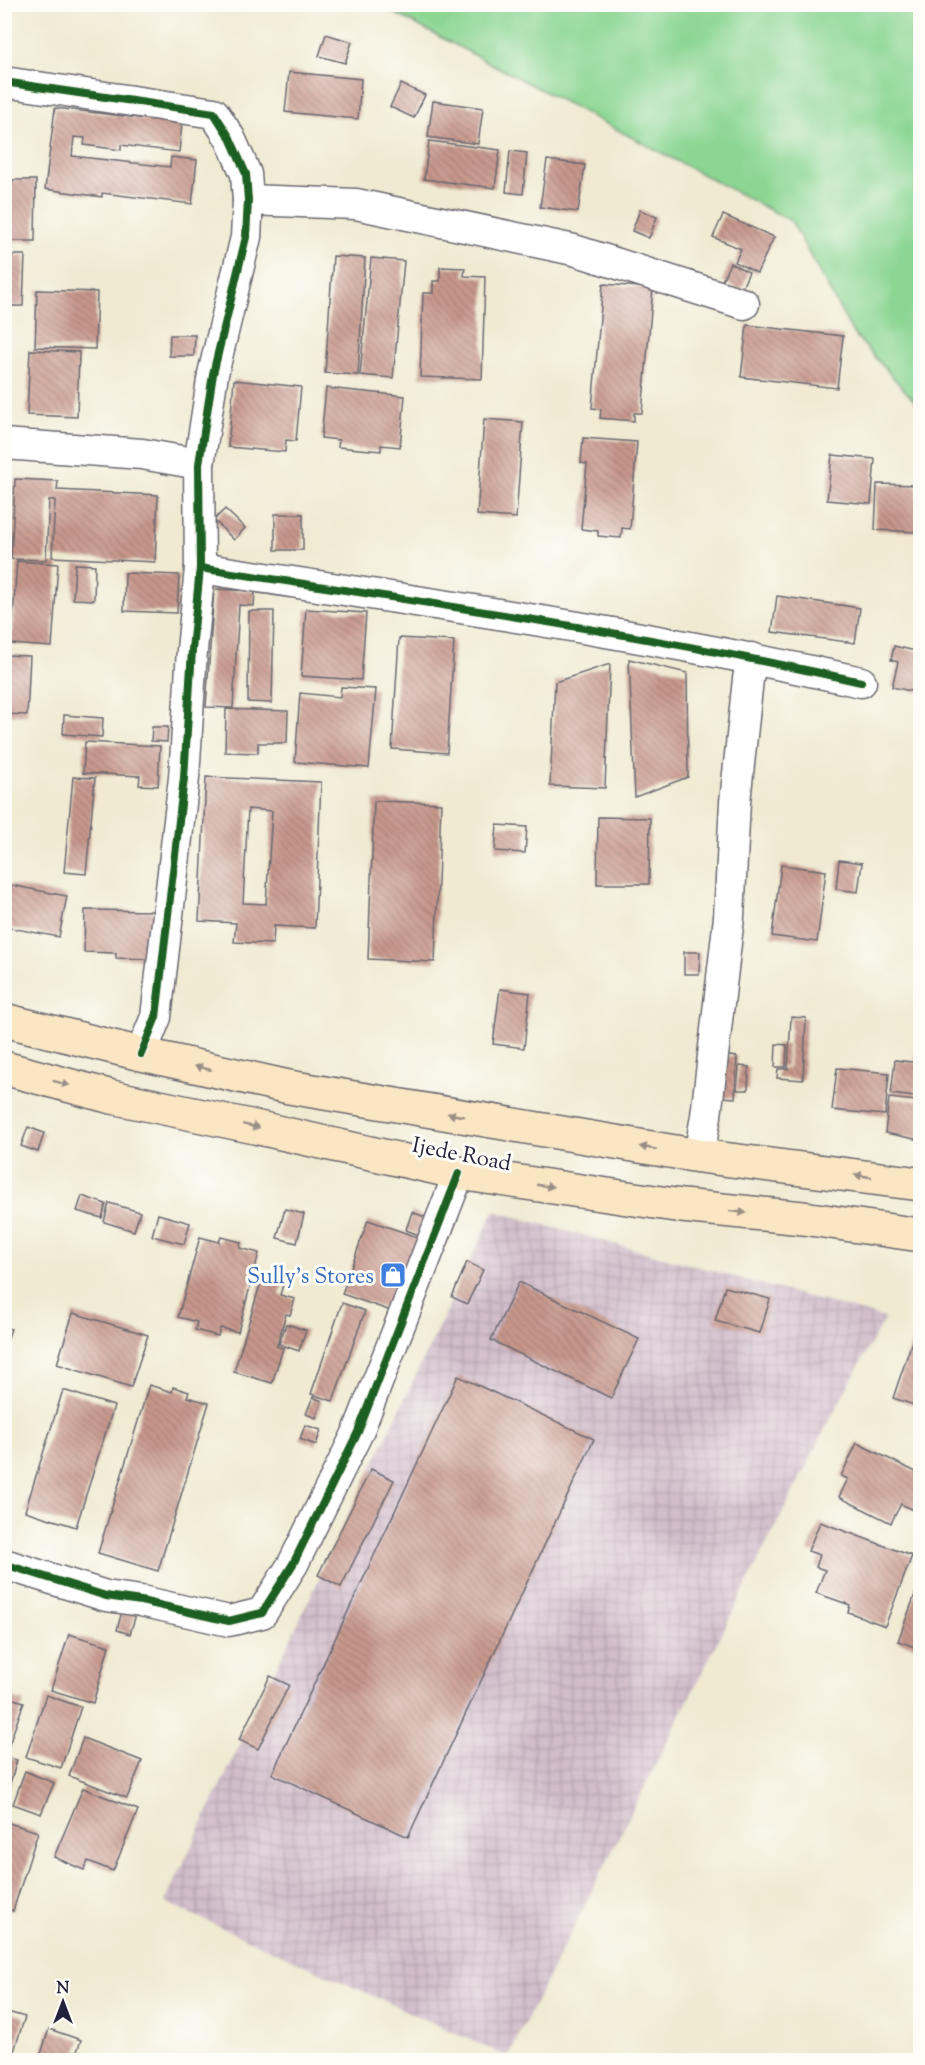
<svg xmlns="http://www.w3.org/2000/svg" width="925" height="2065" font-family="'Sorts Mill Goudy',serif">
  <defs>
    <pattern id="industrial-grid" width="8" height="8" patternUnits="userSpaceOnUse" patternTransform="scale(1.5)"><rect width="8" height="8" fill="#d1bdcb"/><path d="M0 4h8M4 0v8" fill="none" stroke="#b3a2af"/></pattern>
    <pattern id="building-back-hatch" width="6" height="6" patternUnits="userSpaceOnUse" patternTransform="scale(1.5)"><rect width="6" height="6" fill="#c8988c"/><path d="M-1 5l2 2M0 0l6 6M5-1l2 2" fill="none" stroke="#a27c74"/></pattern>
  </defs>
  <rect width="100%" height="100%" fill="#fdfcf7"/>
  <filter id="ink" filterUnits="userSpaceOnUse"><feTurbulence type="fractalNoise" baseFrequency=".0167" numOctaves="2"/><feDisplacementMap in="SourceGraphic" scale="12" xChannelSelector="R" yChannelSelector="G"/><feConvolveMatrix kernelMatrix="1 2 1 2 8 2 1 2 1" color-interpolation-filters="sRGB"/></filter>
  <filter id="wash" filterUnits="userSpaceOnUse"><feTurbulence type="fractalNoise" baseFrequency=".008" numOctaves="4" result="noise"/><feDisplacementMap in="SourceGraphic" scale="24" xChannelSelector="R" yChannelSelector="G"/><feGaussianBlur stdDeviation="1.35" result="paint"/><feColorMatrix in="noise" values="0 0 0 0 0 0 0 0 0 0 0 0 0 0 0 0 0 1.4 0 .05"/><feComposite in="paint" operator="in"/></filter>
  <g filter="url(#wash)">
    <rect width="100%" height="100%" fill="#f0ead2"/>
    <polygon fill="url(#industrial-grid)" points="494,1211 885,1318 830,1419 508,2057 165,1902"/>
    <polygon fill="#8bd693" stroke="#567c67" stroke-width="1.5" points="379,5 920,5 920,407 853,333 791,221"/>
    <g id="blocks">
      <g fill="url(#building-back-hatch)" fill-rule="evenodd">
        <polygon points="326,34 352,42 345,63 319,56"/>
        <polygon points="289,72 361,79 358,119 285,112"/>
        <polygon points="401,84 425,95 414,118 390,107"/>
        <polygon points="433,101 483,108 478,144 428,137"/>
        <polygon points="55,108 182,123 179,152 121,145 121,150 84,145 85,138 74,137 72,156 170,167 171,157 197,160 192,204 102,193 102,197 45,189"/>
        <polygon points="429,141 500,150 495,188 424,179"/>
        <polygon points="510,151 527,153 523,194 506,192"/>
        <polygon points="547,160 585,165 578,212 540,207"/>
        <polygon points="4,180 36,180 35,241 4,241"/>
        <polygon points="640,210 657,217 649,238 632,231"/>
        <polygon points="723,215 774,237 757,273 735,262 741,249 713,237"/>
        <polygon points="4,255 25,255 23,306 4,306"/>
        <polygon points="333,256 365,258 358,375 325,373"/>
        <polygon points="371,258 404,261 393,378 360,375"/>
        <polygon points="730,263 749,272 741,290 722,281"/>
        <polygon points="440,267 465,268 464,276 485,277 482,379 420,377 423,293 433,293 433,281 440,281"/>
        <polygon points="603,284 653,288 642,413 634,413 634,421 600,418 601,409 592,408"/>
        <polygon points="37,290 97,292 95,349 35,347"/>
        <polygon points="747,325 843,336 837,388 741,377"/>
        <polygon points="170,335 195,335 194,356 169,356"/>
        <polygon points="30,350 79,352 77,417 27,415"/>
        <polygon points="234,380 301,387 296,441 286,440 285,452 228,447"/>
        <polygon points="326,388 405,396 400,447 381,445 381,451 338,447 339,440 321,438"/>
        <polygon points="484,419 523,422 516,518 477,515"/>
        <polygon points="583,438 637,442 630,529 622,528 621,538 598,536 598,531 581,529 587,464 581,463"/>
        <polygon points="832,455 875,459 871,504 827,500"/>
        <polygon points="15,479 58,481 57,490 158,495 155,562 52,557 55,500 49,500 46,560 11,559"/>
        <polygon points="877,484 918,485 917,532 875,530"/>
        <polygon points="225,509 245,528 234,540 214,520"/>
        <rect x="275" y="514" width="28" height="36"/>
        <polygon points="17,561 58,564 52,647 11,644"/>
        <polygon points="75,564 95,565 94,600 73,599"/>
        <polygon points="125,573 179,575 177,613 124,611"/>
        <polygon points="214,589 255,591 254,606 239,605 233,708 206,707"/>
        <polygon points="777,596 860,608 855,643 772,632"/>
        <polygon points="306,609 366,613 361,680 301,676"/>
        <polygon points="249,611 274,611 272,703 248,702"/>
        <polygon points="399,638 454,641 447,753 392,749"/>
        <polygon points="894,646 920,652 920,693 892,687 898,662 891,660"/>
        <polygon points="4,655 30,656 27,715 4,714"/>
        <polygon points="629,659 687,673 688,777 635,797"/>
        <polygon points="610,664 605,788 550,786 555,682"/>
        <polygon points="341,687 376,689 369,768 295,762 300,693 340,697"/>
        <polygon points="226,709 288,711 287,743 258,743 258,753 225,752"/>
        <polygon points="64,715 103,718 102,737 63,734"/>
        <polygon points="152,727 168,727 167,742 151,741"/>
        <polygon points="85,742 160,746 158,786 139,785 140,776 83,773"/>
        <polygon points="73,777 95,778 86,874 64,872"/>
        <path d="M206,777l115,5 -6,146 -41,-2 -1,18 -39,-2 2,-19 -37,-2zM248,809l24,2 -6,93 -23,-1z"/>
        <polygon points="374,801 441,803 435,962 368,959"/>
        <polygon points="598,817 650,818 649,884 597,884"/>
        <polygon points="497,825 527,827 525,853 495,851"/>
        <polygon points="839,860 862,863 858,892 836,889"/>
        <polygon points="781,865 826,871 817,942 772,936"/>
        <polygon points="5,884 67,896 59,937 5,927"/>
        <polygon points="85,910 154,911 153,959 116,958 116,953 84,952"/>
        <polygon points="684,952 700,952 699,974 684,974"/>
        <polygon points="500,989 530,993 524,1048 493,1044"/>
        <polygon points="791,1017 806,1018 803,1080 777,1078 778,1069 788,1069"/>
        <polygon points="919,1029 920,1029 920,1060 915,1060"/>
        <polygon points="776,1044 787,1045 786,1067 775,1067"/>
        <polygon points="722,1055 737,1057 735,1098 720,1097"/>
        <polygon points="895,1060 919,1063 915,1097 891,1094"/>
        <polygon points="739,1066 749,1067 748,1090 737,1090"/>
        <polygon points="837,1068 889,1073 885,1115 832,1110"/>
        <polygon points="919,1086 920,1086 920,1140 885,1133 889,1098 917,1101"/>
        <polygon points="28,1127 44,1133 38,1152 21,1146"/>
        <polygon points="82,1196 106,1204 102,1218 77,1211"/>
        <polygon points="109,1203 140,1212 134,1231 104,1222"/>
        <polygon points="285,1209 304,1214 297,1243 277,1238"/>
        <polygon points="412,1212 430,1219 424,1237 406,1230"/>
        <polygon points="158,1214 190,1223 184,1244 152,1236"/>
        <polygon points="368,1220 423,1239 397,1313 342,1294"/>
        <polygon points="200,1237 219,1242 221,1237 241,1242 240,1248 259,1253 238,1332 220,1328 218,1336 195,1330 197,1322 178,1317"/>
        <polygon points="467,1262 483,1270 467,1304 452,1297"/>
        <polygon points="263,1275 284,1281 280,1295 295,1299 290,1315 286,1314 277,1346 283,1348 272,1383 234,1372"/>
        <polygon points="519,1282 639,1339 611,1398 491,1340"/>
        <polygon points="725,1287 770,1299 760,1333 715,1321"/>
        <polygon points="342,1303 365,1311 333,1401 311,1394"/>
        <polygon points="73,1313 148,1335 131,1387 57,1364"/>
        <polygon points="920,1318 920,1407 893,1398"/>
        <polygon points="286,1324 306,1330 299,1351 279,1344"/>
        <polygon points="4,1327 11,1329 5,1346 4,1346"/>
        <polygon points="458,1376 594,1439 408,1837 272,1774"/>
        <polygon points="149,1385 172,1392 173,1387 189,1392 187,1397 209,1403 158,1571 98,1553"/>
        <polygon points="63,1390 114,1406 76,1527 25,1511"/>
        <polygon points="313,1397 322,1401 316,1418 306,1414"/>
        <polygon points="305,1425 321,1430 316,1445 300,1439"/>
        <polygon points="857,1443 920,1474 920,1513 901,1504 891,1523 839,1497 848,1479 841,1476"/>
        <polygon points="371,1469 394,1480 341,1587 318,1575"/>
        <polygon points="820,1522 912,1556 885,1626 848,1612 850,1605 816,1593 825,1570 816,1567 820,1555 808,1551"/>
        <polygon points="920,1581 920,1649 898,1641"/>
        <polygon points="123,1607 137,1611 130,1634 117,1630"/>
        <polygon points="69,1634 109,1646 93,1703 51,1690"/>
        <polygon points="270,1676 289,1685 258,1749 239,1740"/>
        <polygon points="46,1695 81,1707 61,1768 26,1757"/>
        <polygon points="4,1696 24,1702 6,1753 4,1752"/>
        <polygon points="83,1738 142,1761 127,1798 69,1776"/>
        <polygon points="4,1757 17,1760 5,1800 4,1799"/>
        <polygon points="25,1771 54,1783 41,1814 13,1804"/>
        <polygon points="83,1788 138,1810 113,1871 88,1861 84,1870 54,1857"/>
        <polygon points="6,1822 38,1832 13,1911 4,1908"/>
        <polygon points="4,2011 25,2017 11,2060 4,2060"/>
        <polygon points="49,2029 81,2040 74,2060 39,2060"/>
      </g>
    </g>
  </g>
  <g filter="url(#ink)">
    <use href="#blocks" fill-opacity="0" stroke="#6a6870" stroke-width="1.5"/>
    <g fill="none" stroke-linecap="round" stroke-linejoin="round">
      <defs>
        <g id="minor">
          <polyline points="4,82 214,113 230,138 246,174 248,200 246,237 213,374 199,464 200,568 192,650 184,778 156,1017 141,1054"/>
          <polyline points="248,200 356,204 574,250 744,304"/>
          <polyline points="4,444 142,454 199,464"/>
          <path d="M200,568c221,34 443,65 661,114"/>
          <polyline points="699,1156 706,1116 729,917 735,802 748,679 752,658"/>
          <polyline points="4,1564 106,1596 141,1601 229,1621 262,1613 293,1564 358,1432 459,1173"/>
        </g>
        <g id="secondary">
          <polyline points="4,1020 141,1054 289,1087 699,1156 920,1184"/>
          <polyline points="4,1068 112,1097 250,1126 459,1173 682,1206 803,1218 920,1235"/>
        </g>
      </defs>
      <use href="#minor" stroke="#6a6870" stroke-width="33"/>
      <use href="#secondary" stroke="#6a6870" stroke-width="36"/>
      <use href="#minor" stroke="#fff" stroke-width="30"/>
      <use href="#secondary" stroke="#fbe6c3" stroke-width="33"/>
      <defs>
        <g id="cycleway">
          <polyline points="4,82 214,113 230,138 246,174 248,200 246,237 213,374 199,464 200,568 192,650 184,778 156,1017 141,1054"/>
          <path d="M200,568c221,34 443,65 661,114"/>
          <polyline points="4,1564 106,1596 141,1601 229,1621 262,1613 293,1564 358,1432 459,1173"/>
        </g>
      </defs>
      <use href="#cycleway" stroke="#fdfcf7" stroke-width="11"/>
      <use href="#cycleway" stroke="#1b5e20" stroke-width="8"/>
    </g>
    <defs><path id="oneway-solid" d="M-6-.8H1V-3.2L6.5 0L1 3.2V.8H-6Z" transform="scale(1.5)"/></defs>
    <g fill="#998e86">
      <use href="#oneway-solid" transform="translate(203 1068) rotate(-167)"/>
      <use href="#oneway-solid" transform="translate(61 1083) rotate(15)"/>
      <use href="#oneway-solid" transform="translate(456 1115) rotate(-170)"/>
      <use href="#oneway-solid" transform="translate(251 1126) rotate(12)"/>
      <use href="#oneway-solid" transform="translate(648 1148) rotate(-170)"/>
      <use href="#oneway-solid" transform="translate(863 1176) rotate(-172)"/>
      <use href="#oneway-solid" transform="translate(545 1186) rotate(8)"/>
      <use href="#oneway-solid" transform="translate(738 1212) rotate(6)"/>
    </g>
  </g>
  <defs>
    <symbol id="shop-square" viewBox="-11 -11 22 22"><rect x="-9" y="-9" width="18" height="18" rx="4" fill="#3f7fe0" stroke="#fdfcf7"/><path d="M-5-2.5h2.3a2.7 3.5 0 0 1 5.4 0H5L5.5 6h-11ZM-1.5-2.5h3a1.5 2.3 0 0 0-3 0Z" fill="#fff"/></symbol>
  </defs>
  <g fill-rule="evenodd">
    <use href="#shop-square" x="378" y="1260" width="30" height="30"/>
  </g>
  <g text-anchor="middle" stroke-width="6" stroke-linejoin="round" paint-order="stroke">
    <g font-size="22" fill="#22223b" stroke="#fdfcf7">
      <text transform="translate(462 1153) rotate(11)" y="8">Ijede Road</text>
    </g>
    <g font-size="22" fill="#366cbe" stroke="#fdfcf7" text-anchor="end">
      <text x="374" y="1283">Sully's Stores</text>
    </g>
  </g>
  <rect width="925" height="2065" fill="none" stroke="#fdfcf7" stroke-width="24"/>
  <g transform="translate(63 2002)" stroke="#fdfcf7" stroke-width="4.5" paint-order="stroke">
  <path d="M0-4.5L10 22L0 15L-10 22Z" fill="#22223b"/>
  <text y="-9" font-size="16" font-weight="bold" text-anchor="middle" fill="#22223b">N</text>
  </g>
</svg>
